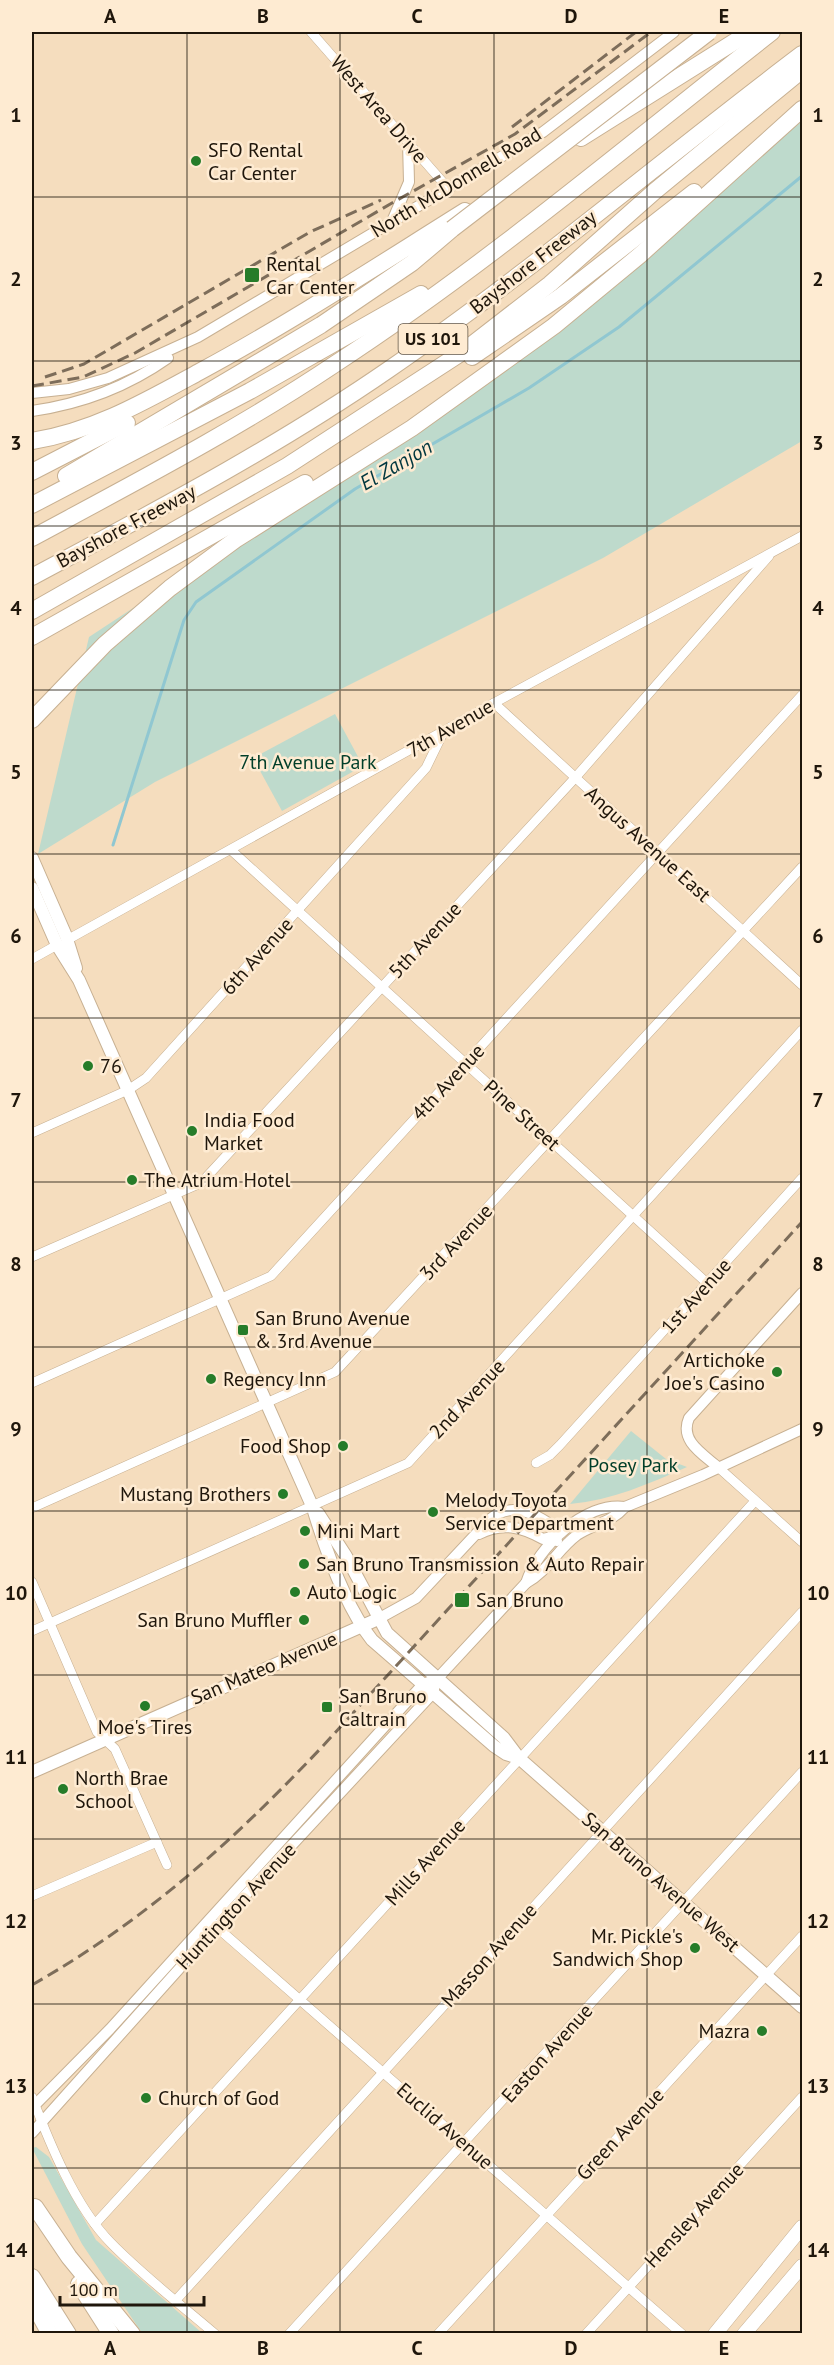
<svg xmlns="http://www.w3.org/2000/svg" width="834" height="2365" font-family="'PT Sans',sans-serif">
  <rect width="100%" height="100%" fill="#f5ddbe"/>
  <g fill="#bedacc">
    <polygon points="802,120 802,441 603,558 155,782 38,854 89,637 430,413 601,294"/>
    <polygon points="335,714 363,766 282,811 253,758"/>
    <path d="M631,1431l35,28 21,8c-39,17 -74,33 -117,37z"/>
    <polygon points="36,2147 49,2157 96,2240 202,2333 142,2333 82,2244 32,2148"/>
  </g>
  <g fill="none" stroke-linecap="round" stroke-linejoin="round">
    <polyline stroke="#90c7d1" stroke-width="3" points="113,845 184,620 196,602 355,489 529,388 619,327 802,176"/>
    <defs>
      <g id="minor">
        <polyline points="311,32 447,187"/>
        <polyline points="494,703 802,985"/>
        <polyline points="231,850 707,1283"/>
        <polyline points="67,940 494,703 802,536"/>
        <polyline points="32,959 57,945"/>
        <polyline points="32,1133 128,1090 146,1078 426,768 443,733"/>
        <polyline points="32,1257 201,1183 575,778 769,556"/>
        <polyline points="32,1383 271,1276 802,695"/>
        <polyline points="536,1463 550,1455 560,1445 802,1178"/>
        <polyline points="719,1468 802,1542"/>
        <polyline points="32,1508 335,1372 802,867"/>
        <polyline points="32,1582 97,1732 115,1749 167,1865"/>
        <polyline points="32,1631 408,1463 802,1030"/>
        <polyline points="32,1896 157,1842"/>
        <polyline points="212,1923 682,2334"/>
        <path d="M32,2097c18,47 43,109 78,145 32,33 70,62 105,92"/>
        <polyline points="95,2224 755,1501"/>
        <polyline points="176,2300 802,1612"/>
        <polyline points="289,2334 802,1772"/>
        <polyline points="438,2334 802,1936"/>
        <polyline points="586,2334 802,2097"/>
      </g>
      <g id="tertiary">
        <polyline points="393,219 409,182 408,142"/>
        <polyline points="32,393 69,389 108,378 198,337 543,132 674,32"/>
        <path d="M32,411c49,-7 95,-24 136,-53"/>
        <path d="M719,1468c-16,-14 -40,-27 -30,-50l113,-125"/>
        <path d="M479,1534c23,-12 43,-7 64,5l9,-2 5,4"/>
        <path d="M526,1583c11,-35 59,-82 99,-76"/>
        <path d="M378,1619l38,-21 74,-79c21,-18 45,-6 64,8l-2,10"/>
        <path d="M32,2108l78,-79 313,-345 14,-5 89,-96c22,-12 31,-33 51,-48 16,-11 34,-12 48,-28l78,-32 99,-46"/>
        <polyline points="32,2133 239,1902 433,1693 435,1685"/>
      </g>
      <g id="secondary">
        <polyline points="32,858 66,936 76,968"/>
        <path d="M32,888l25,57 22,35 234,528c12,40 33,99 59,132l122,106 12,8 13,4"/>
        <polyline points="318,1513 346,1556 387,1633 504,1738 519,1758 802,2007"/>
        <polyline points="32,1772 378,1619"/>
      </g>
      <g id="primary">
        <polyline points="715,2334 802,2227"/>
        <polyline points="744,2334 802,2266"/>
      </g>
      <g id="motorway">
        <polyline points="581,138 750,32"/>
        <polyline points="472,357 561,296 694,192"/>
        <path d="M32,441c62,-10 112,-39 167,-69 91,-49 178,-106 266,-161"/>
        <polyline points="32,472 127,423"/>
        <polyline points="66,476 321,325 412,263 451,230"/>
        <polyline points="32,505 250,391 421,294"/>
        <path d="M32,538c102,-55 206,-109 303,-174 153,-100 294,-220 437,-332"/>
        <path d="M32,577c121,-65 243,-129 356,-207 143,-98 276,-212 414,-316"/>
        <polyline points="32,611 287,466 461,353 550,284 655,191 802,70"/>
        <polyline points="32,637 305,483"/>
        <polyline points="32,720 105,644 170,588 235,540 412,428 554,326 640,255 802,109"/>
        <polyline points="35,2207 69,2257 132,2334"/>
        <polyline points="32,2277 68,2334"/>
        <polyline points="79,2284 111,2334"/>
        <polyline points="32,2301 50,2334"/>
      </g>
    </defs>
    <use href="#minor" stroke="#c7b092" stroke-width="10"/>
    <use href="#tertiary" stroke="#c7b092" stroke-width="12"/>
    <use href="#secondary" stroke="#c7b092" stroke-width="14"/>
    <use href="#primary" stroke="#c7b092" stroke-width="15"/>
    <use href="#motorway" stroke="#c7b092" stroke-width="18"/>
    <use href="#minor" stroke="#fff" stroke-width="9"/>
    <use href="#tertiary" stroke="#fff" stroke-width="10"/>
    <use href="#secondary" stroke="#fff" stroke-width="12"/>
    <use href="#primary" stroke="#fff" stroke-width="14"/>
    <use href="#motorway" stroke="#fff" stroke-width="16"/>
    <g stroke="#7d6d5a" stroke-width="3" stroke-dasharray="12 6" stroke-linecap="butt">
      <polyline points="512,127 636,32"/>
      <polyline points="45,377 84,364 310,232 381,200"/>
      <polyline points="32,386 83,377 135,353 392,203 515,134 651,32"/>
      <path d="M32,1985c115,-66 199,-142 290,-238l480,-525"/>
    </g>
    <defs>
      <polyline id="motorway-bridge" points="452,229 709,32"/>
    </defs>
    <use href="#motorway-bridge" stroke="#c7b092" stroke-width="18" stroke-linecap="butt"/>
    <use href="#motorway-bridge" stroke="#fff" stroke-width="16"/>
  </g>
  <path fill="none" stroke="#1f160b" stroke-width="1.5" stroke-opacity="0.55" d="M187,32v2302M340,32v2302M494,32v2302M647,32v2302M32,197h770M32,361h770M32,526h770M32,690h770M32,854h770M32,1018h770M32,1182h770M32,1347h770M32,1511h770M32,1675h770M32,1839h770M32,2004h770M32,2168h770"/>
  <g fill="#267c29" stroke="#feebd2" stroke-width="2">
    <circle cx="196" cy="161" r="6"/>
    <rect x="244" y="267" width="16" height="16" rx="3"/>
    <circle cx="88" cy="1066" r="6"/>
    <circle cx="192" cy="1131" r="6"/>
    <circle cx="132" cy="1180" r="6"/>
    <rect x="237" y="1324" width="12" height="12" rx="3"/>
    <circle cx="777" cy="1372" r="6"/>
    <circle cx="211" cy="1379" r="6"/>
    <circle cx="343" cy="1446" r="6"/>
    <circle cx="283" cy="1494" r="6"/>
    <circle cx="433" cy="1512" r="6"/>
    <circle cx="305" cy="1531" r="6"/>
    <circle cx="304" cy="1564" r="6"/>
    <circle cx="295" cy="1592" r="6"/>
    <rect x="454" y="1592" width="16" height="16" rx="3"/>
    <circle cx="304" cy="1620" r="6"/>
    <circle cx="145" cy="1706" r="6"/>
    <rect x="321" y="1701" width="12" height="12" rx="3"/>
    <circle cx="63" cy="1789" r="6"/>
    <circle cx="695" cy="1948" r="6"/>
    <circle cx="762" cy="2031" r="6"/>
    <circle cx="146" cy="2098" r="6"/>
  </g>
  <g text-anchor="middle" stroke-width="5" stroke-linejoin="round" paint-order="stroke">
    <rect fill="#feebd2" stroke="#625647" stroke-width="1.5" x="398.5" y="324" width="69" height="30" rx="4.5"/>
    <g font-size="18" font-weight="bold" fill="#1f160b">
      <text x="433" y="345">US 101</text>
    </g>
    <g font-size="20" fill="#1f160b" stroke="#feebd2">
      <text transform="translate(379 109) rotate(49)" y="7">West Area Drive</text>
      <text transform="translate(456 182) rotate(-31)" y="7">North McDonnell Road</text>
      <text transform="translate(533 262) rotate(-38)" y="7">Bayshore Freeway</text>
      <text transform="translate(126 526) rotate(-28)" y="7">Bayshore Freeway</text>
      <text transform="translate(450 728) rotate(-30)" y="7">7th Avenue</text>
      <text transform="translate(648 844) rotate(42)" y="7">Angus Avenue East</text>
      <text transform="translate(425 940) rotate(-47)" y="7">5th Avenue</text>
      <text transform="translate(257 956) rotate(-48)" y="7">6th Avenue</text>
      <text transform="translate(448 1082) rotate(-47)" y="7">4th Avenue</text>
      <text transform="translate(522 1115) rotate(42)" y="7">Pine Street</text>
      <text transform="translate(456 1242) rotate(-47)" y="7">3rd Avenue</text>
      <text transform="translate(696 1296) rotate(-48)" y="7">1st Avenue</text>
      <text transform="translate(467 1399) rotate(-47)" y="7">2nd Avenue</text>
      <text transform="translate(264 1668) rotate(-23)" y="7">San Mateo Avenue</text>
      <text transform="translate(425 1862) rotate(-48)" y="7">Mills Avenue</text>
      <text transform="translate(661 1882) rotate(41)" y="7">San Bruno Avenue West</text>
      <text transform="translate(236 1906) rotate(-47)" y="7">Huntington Avenue</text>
      <text transform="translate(489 1955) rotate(-48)" y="7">Masson Avenue</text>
      <text transform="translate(547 2053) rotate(-48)" y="7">Easton Avenue</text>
      <text transform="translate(445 2126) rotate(41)" y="7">Euclid Avenue</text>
      <text transform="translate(620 2134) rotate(-47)" y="7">Green Avenue</text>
      <text transform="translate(694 2215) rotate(-47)" y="7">Hensley Avenue</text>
    </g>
    <g font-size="20" fill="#1f160b" stroke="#feebd2" text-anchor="start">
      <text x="208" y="157">SFO Rental<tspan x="208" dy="23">Car Center</tspan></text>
      <text x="266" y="271">Rental<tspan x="266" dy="23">Car Center</tspan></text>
      <text x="100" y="1073">76</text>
      <text x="204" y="1127">India Food<tspan x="204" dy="23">Market</tspan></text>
      <text x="144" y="1187">The Atrium Hotel</text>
      <text x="255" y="1325">San Bruno Avenue<tspan x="255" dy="23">&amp; 3rd Avenue</tspan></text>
      <text x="765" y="1367" text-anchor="end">Artichoke<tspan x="765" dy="23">Joe's Casino</tspan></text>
      <text x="223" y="1386">Regency Inn</text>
      <text x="331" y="1453" text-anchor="end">Food Shop</text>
      <text x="271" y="1501" text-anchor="end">Mustang Brothers</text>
      <text x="445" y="1507">Melody Toyota<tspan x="445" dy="23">Service Department</tspan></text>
      <text x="317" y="1538">Mini Mart</text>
      <text x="316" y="1571">San Bruno Transmission &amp; Auto Repair</text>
      <text x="307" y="1599">Auto Logic</text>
      <text x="476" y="1607">San Bruno</text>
      <text x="292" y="1627" text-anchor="end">San Bruno Muffler</text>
      <text x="339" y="1703">San Bruno<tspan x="339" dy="23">Caltrain</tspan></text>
      <text x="145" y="1734" text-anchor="middle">Moe's Tires</text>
      <text x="75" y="1785">North Brae<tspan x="75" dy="23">School</tspan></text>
      <text x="683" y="1943" text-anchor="end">Mr. Pickle's<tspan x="683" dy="23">Sandwich Shop</tspan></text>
      <text x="750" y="2038" text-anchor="end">Mazra</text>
      <text x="158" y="2105">Church of God</text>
    </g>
    <g font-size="20" fill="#003e29" stroke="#feebd2">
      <text x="308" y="769">7th Avenue Park</text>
      <text x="633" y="1472">Posey Park</text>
    </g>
    <g font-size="21" font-style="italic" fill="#01373f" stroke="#feebd2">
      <text transform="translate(396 465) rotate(-30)" y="7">El Zanjon</text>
    </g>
  </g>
  <rect width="834" height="2365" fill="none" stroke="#feebd2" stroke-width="66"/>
  <path d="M60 2296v9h144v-9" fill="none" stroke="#1f160b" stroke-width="3"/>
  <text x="69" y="2296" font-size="18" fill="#1f160b" stroke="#feebd2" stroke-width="4.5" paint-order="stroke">100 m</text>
  <rect x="33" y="33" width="768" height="2299" fill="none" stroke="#1f160b" stroke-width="2"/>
  <g font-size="20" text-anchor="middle" font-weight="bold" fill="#1f160b">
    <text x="110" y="23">A</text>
    <text x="263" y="23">B</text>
    <text x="417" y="23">C</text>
    <text x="571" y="23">D</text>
    <text x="724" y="23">E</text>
    <text x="16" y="122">1</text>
    <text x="818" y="122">1</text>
    <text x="16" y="286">2</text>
    <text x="818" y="286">2</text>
    <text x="16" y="450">3</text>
    <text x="818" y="450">3</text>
    <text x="16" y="615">4</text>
    <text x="818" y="615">4</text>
    <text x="16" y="779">5</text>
    <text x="818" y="779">5</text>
    <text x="16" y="943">6</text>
    <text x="818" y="943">6</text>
    <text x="16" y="1107">7</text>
    <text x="818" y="1107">7</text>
    <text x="16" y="1271">8</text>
    <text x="818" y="1271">8</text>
    <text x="16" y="1436">9</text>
    <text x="818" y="1436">9</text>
    <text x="16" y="1600">10</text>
    <text x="818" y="1600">10</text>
    <text x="16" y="1764">11</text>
    <text x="818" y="1764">11</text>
    <text x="16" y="1928">12</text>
    <text x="818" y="1928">12</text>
    <text x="16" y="2093">13</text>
    <text x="818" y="2093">13</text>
    <text x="16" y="2257">14</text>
    <text x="818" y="2257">14</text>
    <text x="110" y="2355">A</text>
    <text x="263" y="2355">B</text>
    <text x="417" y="2355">C</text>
    <text x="571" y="2355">D</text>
    <text x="724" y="2355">E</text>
  </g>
</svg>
